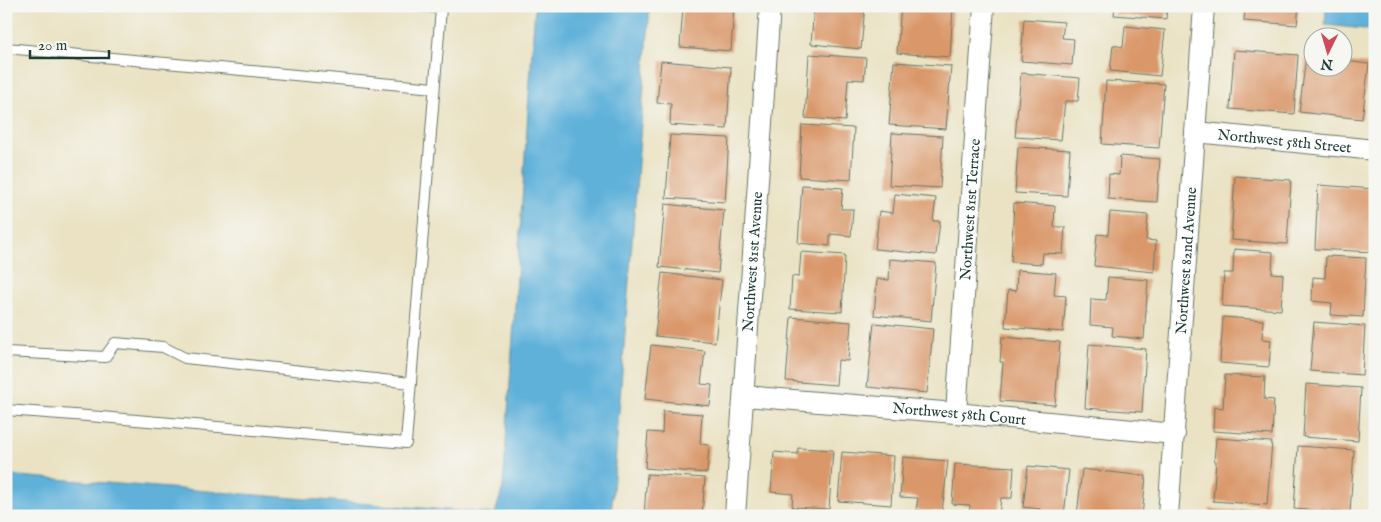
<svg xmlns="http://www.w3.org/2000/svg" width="1381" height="522" font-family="'IM FELL English',serif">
  <rect width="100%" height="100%" fill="#f6f6f2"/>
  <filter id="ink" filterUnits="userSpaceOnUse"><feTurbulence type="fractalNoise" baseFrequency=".02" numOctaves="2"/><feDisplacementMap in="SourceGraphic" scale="10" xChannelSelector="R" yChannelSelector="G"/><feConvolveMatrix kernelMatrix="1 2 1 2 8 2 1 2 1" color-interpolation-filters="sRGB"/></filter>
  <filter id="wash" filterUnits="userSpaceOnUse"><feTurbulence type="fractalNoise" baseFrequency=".0096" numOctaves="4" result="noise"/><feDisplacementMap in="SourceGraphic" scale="20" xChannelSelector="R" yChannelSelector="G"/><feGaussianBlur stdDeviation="1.12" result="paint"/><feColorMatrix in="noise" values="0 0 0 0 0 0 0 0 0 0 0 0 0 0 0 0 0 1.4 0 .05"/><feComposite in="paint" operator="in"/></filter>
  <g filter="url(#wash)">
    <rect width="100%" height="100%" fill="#eae2c3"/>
    <g fill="#5fb1da" stroke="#3f7787">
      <polygon points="535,6 650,6 611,516 6,516 6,475 495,514 503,487"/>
      <polygon points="1326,6 1375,6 1375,30 1325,25"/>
    </g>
    <g id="blocks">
      <g fill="#da986b">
        <polygon points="683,6 734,6 731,51 680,47"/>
        <polygon points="814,6 865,6 861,49 811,44"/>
        <polygon points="901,6 953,7 950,57 897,53"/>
        <polygon points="1115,6 1167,6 1166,19 1114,15"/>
        <polygon points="1245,6 1299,6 1297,25 1244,21"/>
        <polygon points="1024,19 1064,22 1062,38 1074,39 1072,65 1021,61"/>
        <polygon points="1125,26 1165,30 1160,76 1110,71 1113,45 1123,47"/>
        <polygon points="1234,50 1298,55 1294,114 1230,109"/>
        <polygon points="809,54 866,58 864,80 848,79 845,121 805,118"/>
        <polygon points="1306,57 1314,58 1314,68 1344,68 1344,61 1369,64 1362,119 1299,112"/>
        <polygon points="661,61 731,67 727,129 670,125 671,104 657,103"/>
        <polygon points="894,62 951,66 946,129 889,125"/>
        <polygon points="1021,73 1080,78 1078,101 1065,101 1061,140 1015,137"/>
        <polygon points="1106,81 1164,84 1159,148 1102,144"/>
        <polygon points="1373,89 1375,89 1375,118 1371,118"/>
        <polygon points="802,125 854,128 851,180 799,177"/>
        <polygon points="892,133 943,136 940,188 889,185"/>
        <polygon points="670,135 729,138 725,202 666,198"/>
        <polygon points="1018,147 1070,150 1067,196 1015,193"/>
        <polygon points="1120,156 1160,159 1157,202 1108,199 1109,174 1119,175"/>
        <polygon points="1235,176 1291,180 1287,244 1231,240"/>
        <polygon points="802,185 843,188 841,209 853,209 851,236 830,234 830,246 798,243"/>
        <polygon points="1318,185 1375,189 1373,252 1315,249"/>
        <polygon points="895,194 936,198 933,221 940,221 936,255 875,249 879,211 893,213"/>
        <polygon points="1014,203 1055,206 1054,227 1065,227 1063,254 1043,253 1042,264 1011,262"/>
        <polygon points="665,204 724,210 718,273 659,267"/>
        <polygon points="1110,212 1148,215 1146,240 1156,241 1154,272 1094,266 1097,234 1108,235"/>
        <polygon points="1234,249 1273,252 1272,273 1283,274 1281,310 1222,306 1224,273 1233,273"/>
        <polygon points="801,252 845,255 842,312 790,309 792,276 799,277"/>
        <polygon points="1326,256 1366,258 1363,317 1331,315 1332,303 1312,301 1313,277 1325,278"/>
        <polygon points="890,259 936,263 931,321 874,315 877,279 889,280"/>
        <polygon points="1017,270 1056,273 1054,295 1066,296 1063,332 1005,327 1008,290 1016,291"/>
        <polygon points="662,273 722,280 715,342 655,336"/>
        <polygon points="1108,277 1148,280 1144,339 1112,336 1113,327 1090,325 1091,299 1106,300"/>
        <polygon points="791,317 851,322 848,361 838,360 836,385 786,381"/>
        <polygon points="1223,317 1263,320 1262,339 1271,340 1269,367 1220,363"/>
        <polygon points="1314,322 1365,326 1362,375 1310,371"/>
        <polygon points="874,323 933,329 927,393 867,387"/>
        <polygon points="1002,337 1060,342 1055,405 1000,401 1003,362 1000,362"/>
        <polygon points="1089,344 1146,349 1142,412 1085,408"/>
        <polygon points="651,345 705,351 701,384 712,385 710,406 645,399"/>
        <polygon points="1225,375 1265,377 1264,399 1274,400 1272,435 1213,431 1214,407 1223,408"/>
        <polygon points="1306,384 1361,388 1358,441 1303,437"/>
        <polygon points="663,411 702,414 700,444 709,445 707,473 645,468 648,432 662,433"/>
        <polygon points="1216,438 1272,442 1267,505 1213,501 1216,461 1214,461"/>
        <polygon points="1298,446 1354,450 1350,513 1294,509"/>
        <polygon points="798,448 833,450 829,509 792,507 793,494 771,492 774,452 798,454"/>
        <polygon points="842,452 894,456 891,505 838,501"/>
        <polygon points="903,457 948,461 942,512 916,510 918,498 900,497"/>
        <polygon points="955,464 1014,467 1012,498 1001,498 999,516 969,516 970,505 952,504"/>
        <polygon points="1028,466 1069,470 1064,516 1039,516 1040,509 1023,507"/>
        <polygon points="1082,469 1146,476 1142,516 1077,516"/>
        <polygon points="647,474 705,478 702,516 644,516"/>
        <polygon points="1210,509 1260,512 1259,516 1209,516"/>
      </g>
    </g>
  </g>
  <g filter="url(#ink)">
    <use href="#blocks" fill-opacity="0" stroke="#676" stroke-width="1"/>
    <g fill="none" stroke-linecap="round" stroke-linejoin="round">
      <defs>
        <g id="lane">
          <polyline points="6,48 434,88"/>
          <polyline points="6,352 105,357 115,343 163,347 185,358 411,383"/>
          <polyline points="6,410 101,417 406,443 441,8 417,6"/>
        </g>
        <g id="street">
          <path id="s1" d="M1195,132l180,18"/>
          <path id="s2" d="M744,396l212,17 219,21"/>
          <path id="s3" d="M956,413l28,-407"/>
          <path id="s4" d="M735,516l35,-510"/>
          <path id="s5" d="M1168,516l36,-510"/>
        </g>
      </defs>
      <use href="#lane" stroke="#676" stroke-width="12"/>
      <use href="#street" stroke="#676" stroke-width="22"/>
      <use href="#lane" stroke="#fff" stroke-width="10"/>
      <use href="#street" stroke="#fff" stroke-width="20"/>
    </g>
  </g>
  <g text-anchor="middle" stroke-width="5" stroke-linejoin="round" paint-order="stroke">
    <g font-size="15" fill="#1f3d34" stroke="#f6f6f2">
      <text dy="5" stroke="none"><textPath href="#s1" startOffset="90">Northwest 58th Street</textPath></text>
      <text dy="5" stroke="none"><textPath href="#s3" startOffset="204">Northwest 81st Terrace</textPath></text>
      <text dy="5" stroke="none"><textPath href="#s4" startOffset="255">Northwest 81st Avenue</textPath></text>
      <text dy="5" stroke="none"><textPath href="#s5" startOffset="256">Northwest 82nd Avenue</textPath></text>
      <text dy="5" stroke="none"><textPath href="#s2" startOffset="216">Northwest 58th Court</textPath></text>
    </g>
  </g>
  <rect width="1381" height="522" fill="none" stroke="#f6f6f2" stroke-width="25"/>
  <g transform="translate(1328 52) rotate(185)"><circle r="24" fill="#f6f6f2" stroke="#a0aca6"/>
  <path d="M0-4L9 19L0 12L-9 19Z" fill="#d1495b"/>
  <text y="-8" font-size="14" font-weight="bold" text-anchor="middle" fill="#1f3d34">N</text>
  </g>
  <path d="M30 50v8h79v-8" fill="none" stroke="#1f3d34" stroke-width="2.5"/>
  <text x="38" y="50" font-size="15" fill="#1f3d34" stroke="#f6f6f2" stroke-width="4" paint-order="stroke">20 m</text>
</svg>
